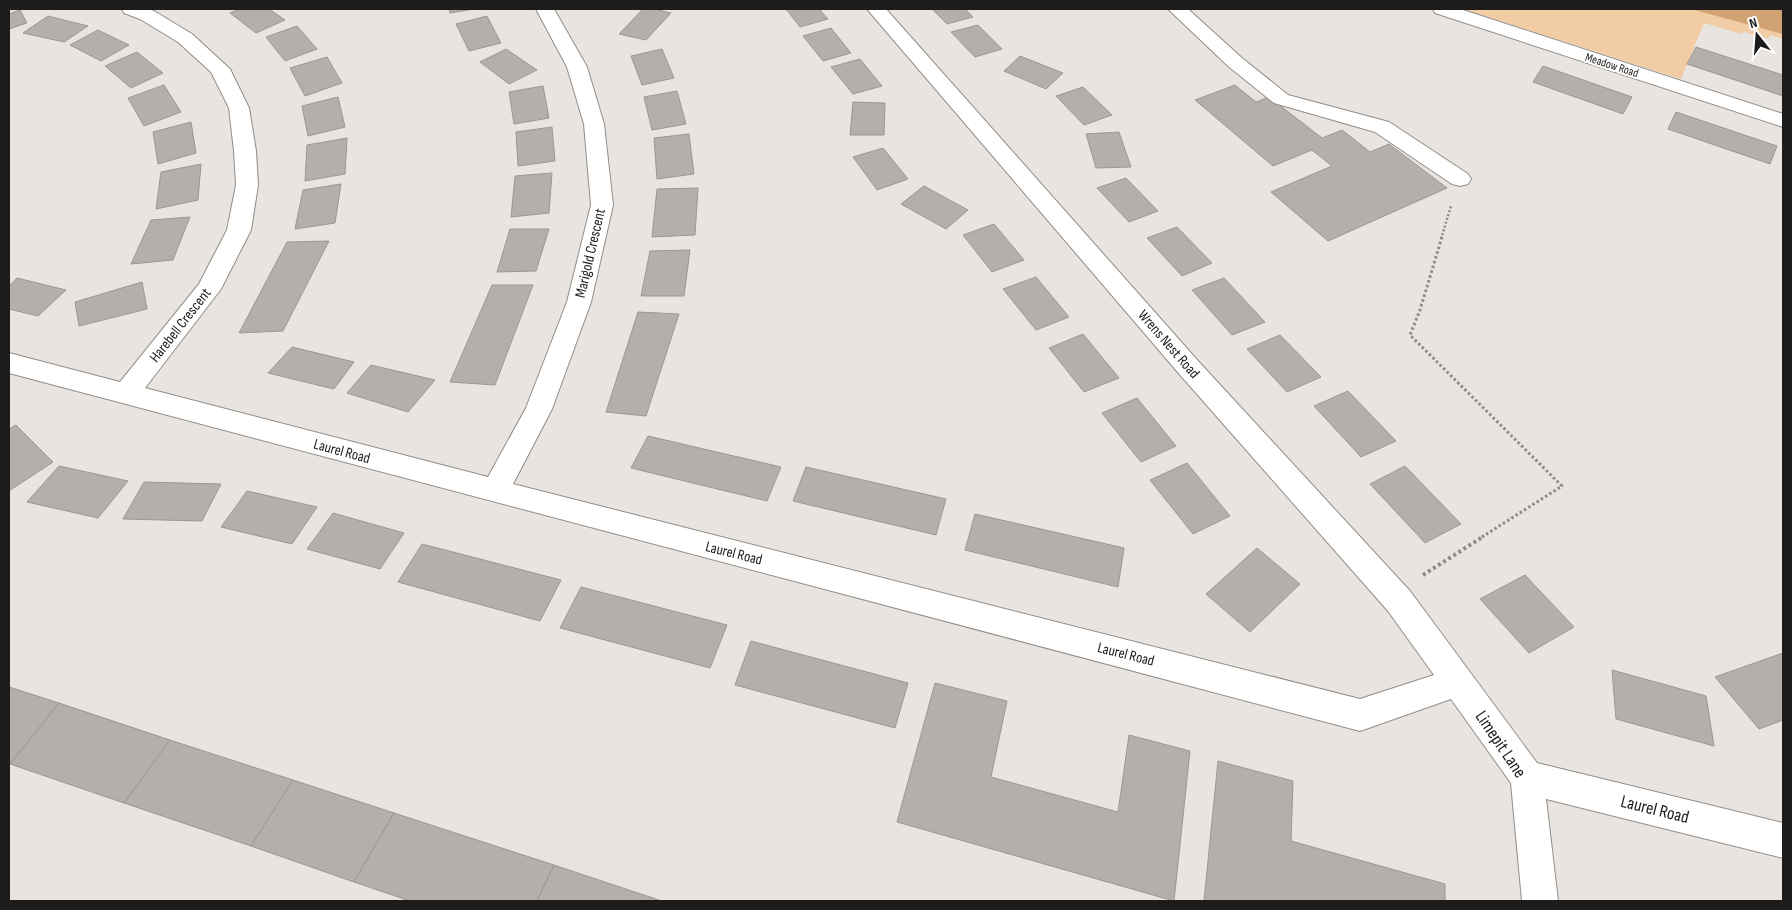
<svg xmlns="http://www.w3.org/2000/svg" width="1792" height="910" font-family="'Sofia Sans Condensed',sans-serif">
  <rect width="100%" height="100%" fill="#e9e4e0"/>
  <polygon fill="#f1cca5" points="1462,9 1783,9 1783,39 1770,35 1769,39 1744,32 1742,34 1704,23 1681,79"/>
  <polygon fill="#d2a372" points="1691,9 1783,9 1783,34"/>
  <g fill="#b3afaa" stroke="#9c9793">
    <polygon points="240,9 269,9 285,20 256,33 230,13"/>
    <polygon points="449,9 474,9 450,13"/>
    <polygon points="643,9 654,9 671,13 646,40 619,34"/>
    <polygon points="786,9 819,9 828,19 800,27"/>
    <polygon points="932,9 965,9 973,17 947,24"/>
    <polygon points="20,10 27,23 9,29 9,14"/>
    <polygon points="48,16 88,26 64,42 23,33"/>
    <polygon points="487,16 501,43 469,51 456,24"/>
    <polygon points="978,25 1002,49 975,57 951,32"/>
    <polygon points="297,26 317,49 285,61 266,37"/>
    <polygon points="831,28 851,53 823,61 803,36"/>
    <polygon points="98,30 129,45 101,61 70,45"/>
    <polygon points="1696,47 1783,75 1783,96 1687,64"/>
    <polygon points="506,49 537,70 509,84 480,62"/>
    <polygon points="662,49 674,78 642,85 631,56"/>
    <polygon points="137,52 163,73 131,88 105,66"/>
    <polygon points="1020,56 1063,73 1046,89 1004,71"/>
    <polygon points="327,57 342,83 305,96 290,68"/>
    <polygon points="860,59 882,86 853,94 831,67"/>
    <polygon points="1543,66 1632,97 1623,114 1533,82"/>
    <polygon points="164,85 181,112 144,126 128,98"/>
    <polygon points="1235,85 1256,102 1269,97 1322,138 1342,130 1370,152 1389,144 1447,188 1328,241 1271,192 1332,166 1312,150 1273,166 1195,100"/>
    <polygon points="543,86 549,118 514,124 509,92"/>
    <polygon points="1083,87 1112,115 1084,125 1056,96"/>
    <polygon points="677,91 686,124 652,130 644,97"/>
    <polygon points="338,97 345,127 308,136 302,106"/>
    <polygon points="853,102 885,103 884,135 850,135"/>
    <polygon points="1676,112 1777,146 1770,164 1668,129"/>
    <polygon points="191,122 196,153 158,164 153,132"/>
    <polygon points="552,127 555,161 518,166 516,132"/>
    <polygon points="1119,132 1131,167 1096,168 1086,134"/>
    <polygon points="689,134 694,174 657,179 654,138"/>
    <polygon points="347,138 345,174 305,181 307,145"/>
    <polygon points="883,148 908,179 877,190 853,157"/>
    <polygon points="201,164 198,200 156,209 161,172"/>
    <polygon points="552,173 549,213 511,217 515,176"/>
    <polygon points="1126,178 1158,211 1129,222 1097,188"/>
    <polygon points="341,184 335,223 295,229 303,190"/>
    <polygon points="924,186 968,210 946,229 901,204"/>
    <polygon points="698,188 695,235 652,237 657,189"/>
    <polygon points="190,217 173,260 131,264 151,220"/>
    <polygon points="994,224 1024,260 992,272 963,235"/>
    <polygon points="1177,227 1212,263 1182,276 1147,238"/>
    <polygon points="510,229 549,229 536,271 497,272"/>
    <polygon points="329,241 283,331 239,333 287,242"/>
    <polygon points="690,250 684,296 641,296 650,251"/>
    <polygon points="1036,277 1069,317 1036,330 1003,289"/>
    <polygon points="17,278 66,290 38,316 9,309 9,286"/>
    <polygon points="1224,278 1265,322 1232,335 1192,290"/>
    <polygon points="142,282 147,309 79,326 75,302"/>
    <polygon points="492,285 533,285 495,385 450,382"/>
    <polygon points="638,312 679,314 646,416 606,412"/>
    <polygon points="1083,334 1119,378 1084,392 1049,348"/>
    <polygon points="1280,335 1321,377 1287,392 1247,349"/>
    <polygon points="292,347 354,362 334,389 268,373"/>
    <polygon points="371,365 435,380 408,412 347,393"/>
    <polygon points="1348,391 1396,441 1361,457 1314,406"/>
    <polygon points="1137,398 1176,446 1141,462 1102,413"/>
    <polygon points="16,425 53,462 9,491 9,429"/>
    <polygon points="648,436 781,467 767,501 631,468"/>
    <polygon points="1187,463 1230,516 1193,534 1150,480"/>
    <polygon points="59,466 128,481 98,518 27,502"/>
    <polygon points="1405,466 1461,524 1425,543 1370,484"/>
    <polygon points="806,467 946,499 936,535 793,501"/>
    <polygon points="144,482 221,484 202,521 123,519"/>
    <polygon points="247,491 317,507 292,544 221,527"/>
    <polygon points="333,513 404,533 380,569 307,549"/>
    <polygon points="975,514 1124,548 1118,587 965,550"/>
    <polygon points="422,544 561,580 540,621 398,582"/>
    <polygon points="1257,548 1300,584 1250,632 1206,594"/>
    <polygon points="1525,575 1574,627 1529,653 1480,599"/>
    <polygon points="581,587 727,625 710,668 560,628"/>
    <polygon points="751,641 908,683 895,728 735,685"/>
    <polygon points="1783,653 1783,720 1759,729 1715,677"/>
    <polygon points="1612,670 1706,696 1714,746 1616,719"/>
    <polygon points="935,683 1007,701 991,777 1118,812 1129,735 1190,751 1174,901 897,822"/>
    <polygon points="9,687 59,703 10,764 9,763"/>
    <polygon points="59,703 170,740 124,803 10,764"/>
    <polygon points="170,740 293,780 251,846 124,803"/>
    <polygon points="1218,761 1293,781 1291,841 1445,884 1445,901 1204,901"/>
    <polygon points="293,780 394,813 354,882 251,846"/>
    <polygon points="394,813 554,865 537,901 410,901 354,882"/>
    <polygon points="554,865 662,901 537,901"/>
  </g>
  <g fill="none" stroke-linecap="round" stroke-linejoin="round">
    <defs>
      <g id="minor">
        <polygon points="122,9 148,9 154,11 192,34 230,69 249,108 256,151 258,185 251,230 221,289 145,388 488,477 526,408 567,302 591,205 584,124 567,67 536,9 554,9 587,67 604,124 613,205 591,302 552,409 513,484 1360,699 1434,675 1388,611 1181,376 867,9 886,9 1199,362 1410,591 1537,763 1783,823 1783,858 1546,799 1558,901 1522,901 1511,783 1451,699 1360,731 9,373 9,353 120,382 199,284 227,230 236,185 234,151 229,108 211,72 178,42 140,19 124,13"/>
        <polygon points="1168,9 1188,9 1242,58 1288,95 1389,122 1468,174 1471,179 1468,184 1460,186 1452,184 1375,132 1274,103 1228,66"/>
        <polygon points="1433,9 1460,9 1783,114 1783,127 1435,13"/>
      </g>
    </defs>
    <use href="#minor" stroke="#918d88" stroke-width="2"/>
    <polyline stroke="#8e8a88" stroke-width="2.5" stroke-dasharray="2 2" stroke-linecap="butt" points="1441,239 1451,206"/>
    <polyline stroke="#8e8a88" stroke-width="3" stroke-dasharray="2.5 2.5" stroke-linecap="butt" points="1442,237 1420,310 1410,335 1562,486 1482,537"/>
    <polyline stroke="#8e8a88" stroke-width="4" stroke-dasharray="3 3" stroke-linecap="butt" points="1423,575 1484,536"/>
    <use href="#minor" fill="#fff" fill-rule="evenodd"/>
  </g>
  <g text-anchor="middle" stroke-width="4" stroke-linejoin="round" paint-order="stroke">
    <g font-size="12" fill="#1e1c1b" stroke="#fff">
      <text transform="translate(1612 65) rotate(18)" y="4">Meadow Road</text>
    </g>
    <g font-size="15" fill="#1e1c1b" stroke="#fff">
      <text transform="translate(590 253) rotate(-77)" y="5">Marigold Crescent</text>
      <text transform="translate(180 325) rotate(-52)" y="5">Harebell Crescent</text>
      <text transform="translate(1169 344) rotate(49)" y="5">Wrens Nest Road</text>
      <text transform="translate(342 451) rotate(15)" y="5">Laurel Road</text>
      <text transform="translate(734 553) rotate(14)" y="5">Laurel Road</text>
      <text transform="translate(1126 654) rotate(14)" y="5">Laurel Road</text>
    </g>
    <g font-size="18" fill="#1e1c1b" stroke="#fff">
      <text transform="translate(1501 744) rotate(56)" y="6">Limepit Lane</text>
      <text transform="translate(1655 809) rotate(14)" y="6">Laurel Road</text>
    </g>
  </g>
  <rect width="1792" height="910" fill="none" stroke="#1e1c1b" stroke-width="20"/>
  <g transform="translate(1757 35) rotate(343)" stroke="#ffffff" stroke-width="4" paint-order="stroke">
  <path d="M0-4L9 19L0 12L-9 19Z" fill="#1e1c1b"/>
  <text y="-8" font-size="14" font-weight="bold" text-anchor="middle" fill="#1e1c1b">N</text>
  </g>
</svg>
